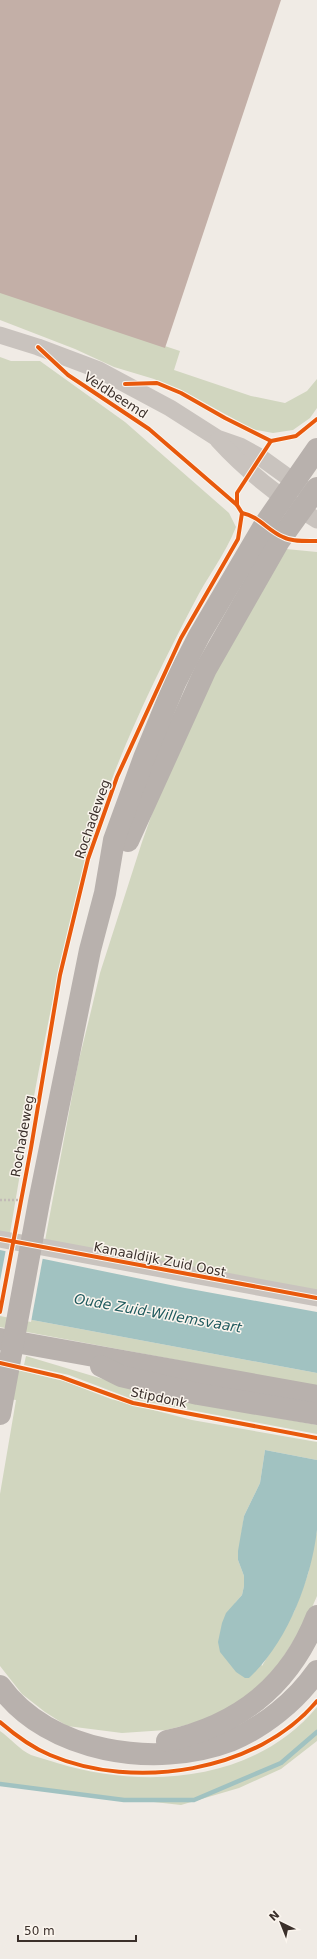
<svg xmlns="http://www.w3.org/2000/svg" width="317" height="1959" font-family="'DejaVu Sans',sans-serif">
  <rect width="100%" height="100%" fill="#f0ebe5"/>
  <g fill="#d1d6bf">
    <polygon points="0,292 180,351 174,370 251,396 285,403 307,391 317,379 317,408 310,418 293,430 273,433 252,429 187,393 154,379 114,367 75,349 0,320"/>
    <path d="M0,357l11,4h29l85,61 104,91 7,14c-11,28 -29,50 -42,76 -29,55 -56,110 -79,168 -23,59 -38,120 -52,182 -21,94 -38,190 -54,286l-9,-2z"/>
    <polygon points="286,549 317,552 317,1294 44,1246 78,1064 91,1011 100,973 142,842 164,780 218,665"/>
    <polygon points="0,1314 317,1373 317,1386 0,1327"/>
    <polygon points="26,1356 163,1397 317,1425 317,1434 132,1399 69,1375 24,1365"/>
    <polygon points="0,1369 22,1371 64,1381 111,1399 192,1420 317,1442 317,1460 265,1450 260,1483 244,1516 238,1560 244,1576 244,1586 242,1595 235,1603 262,1666 294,1612 308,1574 317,1530 317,1596 306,1621 267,1683 214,1718 166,1730 122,1733 67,1726 45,1712 22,1694 0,1666 0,1494 16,1400 0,1398"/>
    <path d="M317,1707v34l-36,28 -42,19 -58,17 -181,-20v-54c10,7 20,19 31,24 8,3 18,5 26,8 88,27 198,19 260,-56z"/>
  </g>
  <g fill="#a1c2c1">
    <polygon points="0,1250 185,1288 317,1312 317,1373 0,1314"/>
    <path d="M265,1450l52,10c0,23 0,48 0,70 -6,51 -30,113 -68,148h-4l-9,-6 -16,-20 -2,-10 4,-19 4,-10 16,-18 2,-9v-10l-6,-16v-9l6,-35 16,-33z"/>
  </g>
  <polygon fill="#f0ebe5" points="6,1249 43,1257 31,1322 0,1316 0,1281"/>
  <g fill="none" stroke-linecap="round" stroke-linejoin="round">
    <polyline stroke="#a1c2c1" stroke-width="4.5" points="0,1784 124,1800 194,1800 281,1763 317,1732"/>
  </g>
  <polygon fill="#c3afa7" points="0,0 281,0 165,348 0,293"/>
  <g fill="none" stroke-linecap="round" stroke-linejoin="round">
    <polyline stroke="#c2bbb6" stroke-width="2.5" stroke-dasharray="2 2" stroke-linecap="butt" points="0,1200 20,1200"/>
    <g stroke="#c9c3be" stroke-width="17">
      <polyline points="0,335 38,347 99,370 170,408 217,438 240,446 260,457 303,488"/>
      <path d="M218,440c30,33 61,57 99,80"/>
      <polyline points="0,1239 317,1298"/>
    </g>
    <g stroke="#b8b1ad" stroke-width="22">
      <polyline points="128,841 206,669 279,541 317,488"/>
      <polyline points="0,1339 317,1396"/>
      <polyline points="101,1366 121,1376 198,1394 317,1414"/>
      <polyline points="0,1414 39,1202 90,950 105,893 114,840 144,758 175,683 199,636 265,524 317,449"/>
      <path d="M0,1686c48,67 156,83 230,55 34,-14 66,-40 87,-70"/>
      <path d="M167,1741c73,-16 123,-56 150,-125"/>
    </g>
    <defs>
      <g id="cycleway">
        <polyline points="38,347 68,375 149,429 237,505"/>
        <polyline points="125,384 157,383 181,393 225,418 271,441"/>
        <path d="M242,513c17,3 26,18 41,24 10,5 23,4 34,4"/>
        <polyline points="0,1239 317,1298"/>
        <polyline points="0,1312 31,1148 60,975 88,859 117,777 181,638 238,539 242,513 237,505 237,493 271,441 296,436 317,419"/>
        <polyline points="0,1363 61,1377 133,1403 317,1438"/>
        <path d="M0,1722c15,13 31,25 50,33 84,36 208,17 267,-54"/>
      </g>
    </defs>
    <use href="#cycleway" stroke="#fbf5ee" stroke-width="6"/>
    <use href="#cycleway" stroke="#e8590c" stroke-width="4"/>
  </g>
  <g text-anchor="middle" stroke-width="3" stroke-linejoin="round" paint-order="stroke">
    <g font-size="13" fill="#3b302b" stroke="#fbf5ee">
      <text transform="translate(116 395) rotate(33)" y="5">Veldbeemd</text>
      <text transform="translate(92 819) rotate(-71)" y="5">Rochadeweg</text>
      <text transform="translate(22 1136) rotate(-80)" y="5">Rochadeweg</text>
      <text transform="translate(160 1259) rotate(11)" y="5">Kanaaldijk Zuid Oost</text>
      <text transform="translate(159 1397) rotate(12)" y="5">Stipdonk</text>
    </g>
    <g font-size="14" font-style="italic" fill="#1f5a5e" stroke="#fbf5ee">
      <text transform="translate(158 1313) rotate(10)" y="5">Oude Zuid-Willemsvaart</text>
    </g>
  </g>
  <g transform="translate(281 1923) rotate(317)" stroke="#fbf5ee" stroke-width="3" paint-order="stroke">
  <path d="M0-3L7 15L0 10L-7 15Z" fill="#3b302b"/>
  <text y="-6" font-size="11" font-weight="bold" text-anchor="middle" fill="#3b302b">N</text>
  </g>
  <path d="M18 1935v6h118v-6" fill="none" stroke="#3b302b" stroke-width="2"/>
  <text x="24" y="1935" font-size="12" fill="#3b302b" stroke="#fbf5ee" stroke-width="3" paint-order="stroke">50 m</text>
</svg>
